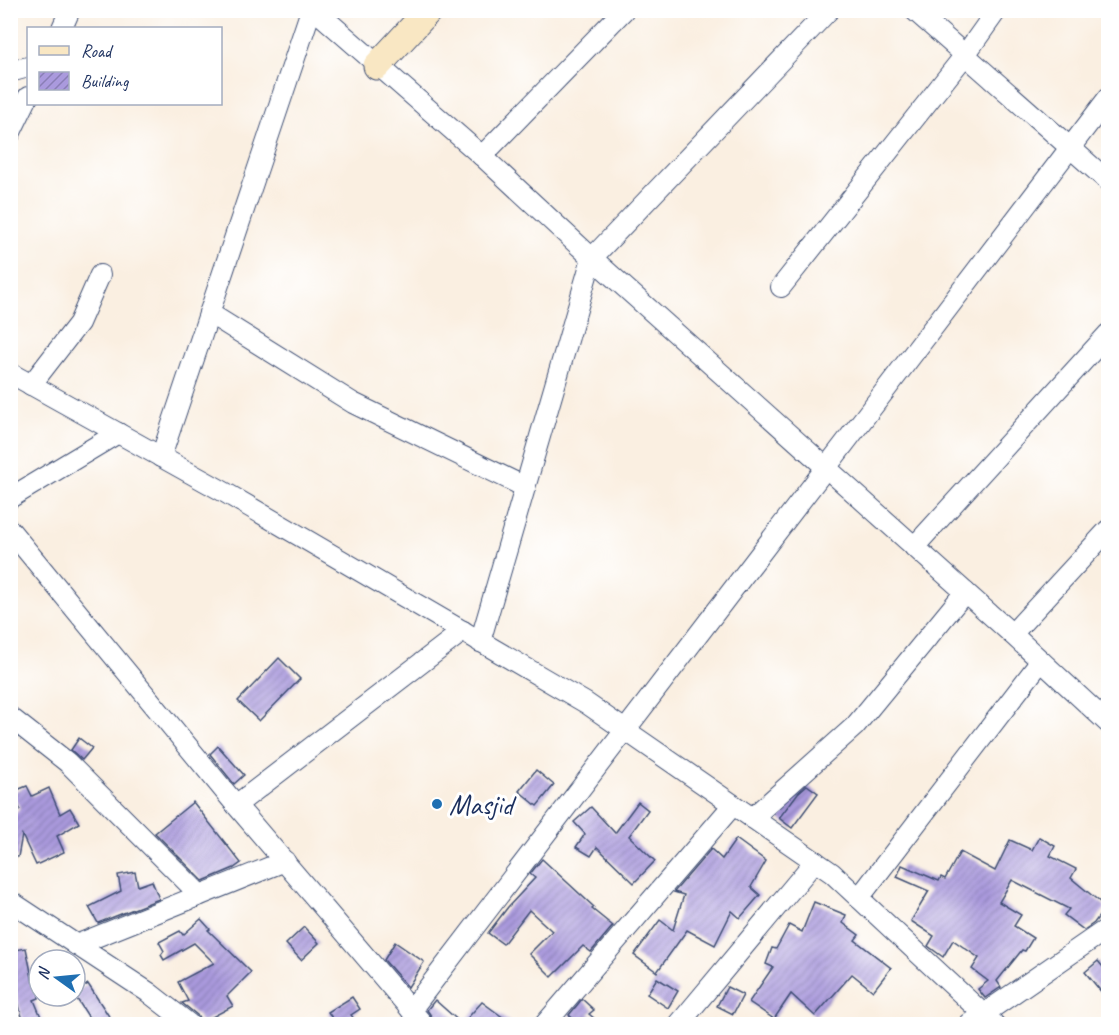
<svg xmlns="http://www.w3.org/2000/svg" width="1119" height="1035" font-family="Caveat,sans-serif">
  <defs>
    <pattern id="building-hatch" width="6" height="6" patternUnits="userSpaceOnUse" patternTransform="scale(1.5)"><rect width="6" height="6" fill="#aa9add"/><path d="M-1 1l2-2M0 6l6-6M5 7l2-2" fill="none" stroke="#8a7eb6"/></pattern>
  </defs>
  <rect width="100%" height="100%" fill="#fff"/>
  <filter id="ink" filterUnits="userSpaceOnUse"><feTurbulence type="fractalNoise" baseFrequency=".0167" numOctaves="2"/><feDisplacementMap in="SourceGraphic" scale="12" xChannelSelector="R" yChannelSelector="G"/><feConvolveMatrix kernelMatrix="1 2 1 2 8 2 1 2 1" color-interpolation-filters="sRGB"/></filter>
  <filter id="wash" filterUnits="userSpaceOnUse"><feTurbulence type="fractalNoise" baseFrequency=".008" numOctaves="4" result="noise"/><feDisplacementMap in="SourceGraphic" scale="24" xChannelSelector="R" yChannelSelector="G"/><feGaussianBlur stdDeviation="1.35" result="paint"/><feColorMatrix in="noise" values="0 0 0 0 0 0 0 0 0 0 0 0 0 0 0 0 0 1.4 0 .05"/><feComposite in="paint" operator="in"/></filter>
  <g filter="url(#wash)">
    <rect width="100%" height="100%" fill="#faefe1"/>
    <g id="blocks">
      <g fill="url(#building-hatch)">
        <polygon points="279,658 300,679 259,721 238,701"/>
        <polygon points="79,738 92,748 82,760 71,750"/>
        <polygon points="218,746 244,775 234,784 210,754"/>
        <polygon points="536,770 554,785 537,806 519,791"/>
        <polygon points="807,785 818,793 792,828 779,818 798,793"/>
        <polygon points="27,786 32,796 49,788 60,814 70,808 79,823 57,836 64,852 36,865 22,835 18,857 10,856 10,817 20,809 12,792"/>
        <polygon points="193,802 241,863 234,868 203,881 155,833"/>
        <polygon points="638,802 648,810 629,836 655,861 634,883 597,847 591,856 576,847 585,834 574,822 591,807 615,833"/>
        <polygon points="1039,837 1055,846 1050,856 1076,869 1071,878 1106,907 1094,923 1084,930 1064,915 1069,909 1012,880 999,902 1021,915 1014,926 1033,938 1025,951 1022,950 997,981 1001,987 985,998 978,989 988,981 972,969 979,958 953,940 943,957 928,946 934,936 911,921 929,891 897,877 902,865 939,881 941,877 945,879 960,852 995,871 1010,840 1032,850"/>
        <polygon points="736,839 766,861 751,887 760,895 740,918 732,911 715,945 687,930 657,972 634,955 660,920 673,930 684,895 674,892 711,849 722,859"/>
        <polygon points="542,859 594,907 592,909 613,926 591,952 583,946 552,977 529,954 552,931 529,910 503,944 488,933 508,907 535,878 530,874"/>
        <polygon points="135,872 138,886 152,881 159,899 98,923 89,907 121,891 118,875"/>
        <polygon points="814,902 846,915 843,923 859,935 855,940 891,968 873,991 852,974 815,1016 791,994 774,1019 749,1002 773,967 766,964 772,948 776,949 789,925 802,932"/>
        <polygon points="201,919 210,929 208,930 251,972 227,996 233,1006 201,1023 197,1015 182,1003 188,1001 178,982 214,963 194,943 164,960 161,955 164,951 159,942 180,931 183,935"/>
        <polygon points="304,927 319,943 301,960 286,944"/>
        <polygon points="395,942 424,962 408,987 384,960"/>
        <polygon points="26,948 33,982 39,980 39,998 34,1000 44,1024 24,1024 13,984 10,985 10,951"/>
        <polygon points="1098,961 1108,973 1108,1000 1085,972"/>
        <polygon points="657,978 678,991 668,1008 647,994"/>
        <polygon points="88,984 114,1024 93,1024 75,996 75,992"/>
        <polygon points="727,987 743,995 733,1014 717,1006"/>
        <polygon points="352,997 360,1009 351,1015 358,1024 336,1024 328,1012"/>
        <polygon points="582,999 594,1010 589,1014 601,1024 579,1024 569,1015"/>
        <polygon points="435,1000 462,1024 482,1002 512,1024 435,1024 432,1017 427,1010"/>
      </g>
    </g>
  </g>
  <g filter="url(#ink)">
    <use href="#blocks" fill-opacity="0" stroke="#3c4c72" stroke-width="1.5"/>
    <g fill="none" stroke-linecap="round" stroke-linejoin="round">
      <defs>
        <g id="street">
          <polyline points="315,10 482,156 592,258 1012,634 1108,723"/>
          <polyline points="914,10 1108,181"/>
          <polyline points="62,28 70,10"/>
          <polyline points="10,72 28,67"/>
          <polyline points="10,134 28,97"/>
          <polyline points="482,156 624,10"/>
          <polyline points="781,287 965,55 997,10"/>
          <polyline points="209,313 353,403 525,487"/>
          <polyline points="10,373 226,493 586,703 832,873 994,1024"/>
          <polyline points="31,385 79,323 100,275"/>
          <polyline points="161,457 311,10"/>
          <polyline points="10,498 118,433"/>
          <polyline points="10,530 236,805 423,1024"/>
          <polyline points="914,547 1108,334"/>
          <polyline points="1012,634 1108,530"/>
          <polyline points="480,642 592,258 829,10"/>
          <polyline points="10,717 67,762 200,895"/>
          <polyline points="236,805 463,631"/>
          <polyline points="752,818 855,726 965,592"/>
          <polyline points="859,898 1041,661"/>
          <polyline points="10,901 148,992 189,1024"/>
          <polyline points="76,945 285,861"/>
          <path d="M411,1010c232,-305 466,-607 697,-912"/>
          <polyline points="545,1024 733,805"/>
          <polyline points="679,1024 815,861"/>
          <polyline points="969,1024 1108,928"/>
        </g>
        <polyline id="secondary" points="377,66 429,10"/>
      </defs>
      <use href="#street" stroke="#3c4c72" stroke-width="22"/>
      <use href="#secondary" stroke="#3c4c72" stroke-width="29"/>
      <use href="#street" stroke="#fff" stroke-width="20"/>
      <use href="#secondary" stroke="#f9e7c3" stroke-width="27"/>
    </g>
  </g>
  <circle fill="#1f6fb2" stroke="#fff" stroke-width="2" cx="437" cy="804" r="6"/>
  <g text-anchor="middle" stroke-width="6" stroke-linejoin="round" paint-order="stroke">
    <g font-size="28" fill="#1b2f5e" stroke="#fff" text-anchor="start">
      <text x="449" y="814">Masjid</text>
    </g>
  </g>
  <rect width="1119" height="1035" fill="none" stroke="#fff" stroke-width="36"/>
  <rect x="27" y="27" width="195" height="78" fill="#ffffff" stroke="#a4acbf" stroke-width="1.5"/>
  <rect x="39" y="46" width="30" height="9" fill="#f9e7c3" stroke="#a4acbf" stroke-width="1.5"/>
  <text x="81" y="57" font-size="18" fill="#1b2f5e">Road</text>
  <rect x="39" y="72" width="30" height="18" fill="url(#building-hatch)" stroke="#a4acbf" stroke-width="1.5"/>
  <text x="81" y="87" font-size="18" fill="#1b2f5e">Building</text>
  <g transform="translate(57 978) rotate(285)"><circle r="28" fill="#ffffff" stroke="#a4acbf" stroke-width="1.5"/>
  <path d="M0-4.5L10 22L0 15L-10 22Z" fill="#1f6fb2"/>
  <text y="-9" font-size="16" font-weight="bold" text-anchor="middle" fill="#1b2f5e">N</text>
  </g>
</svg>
